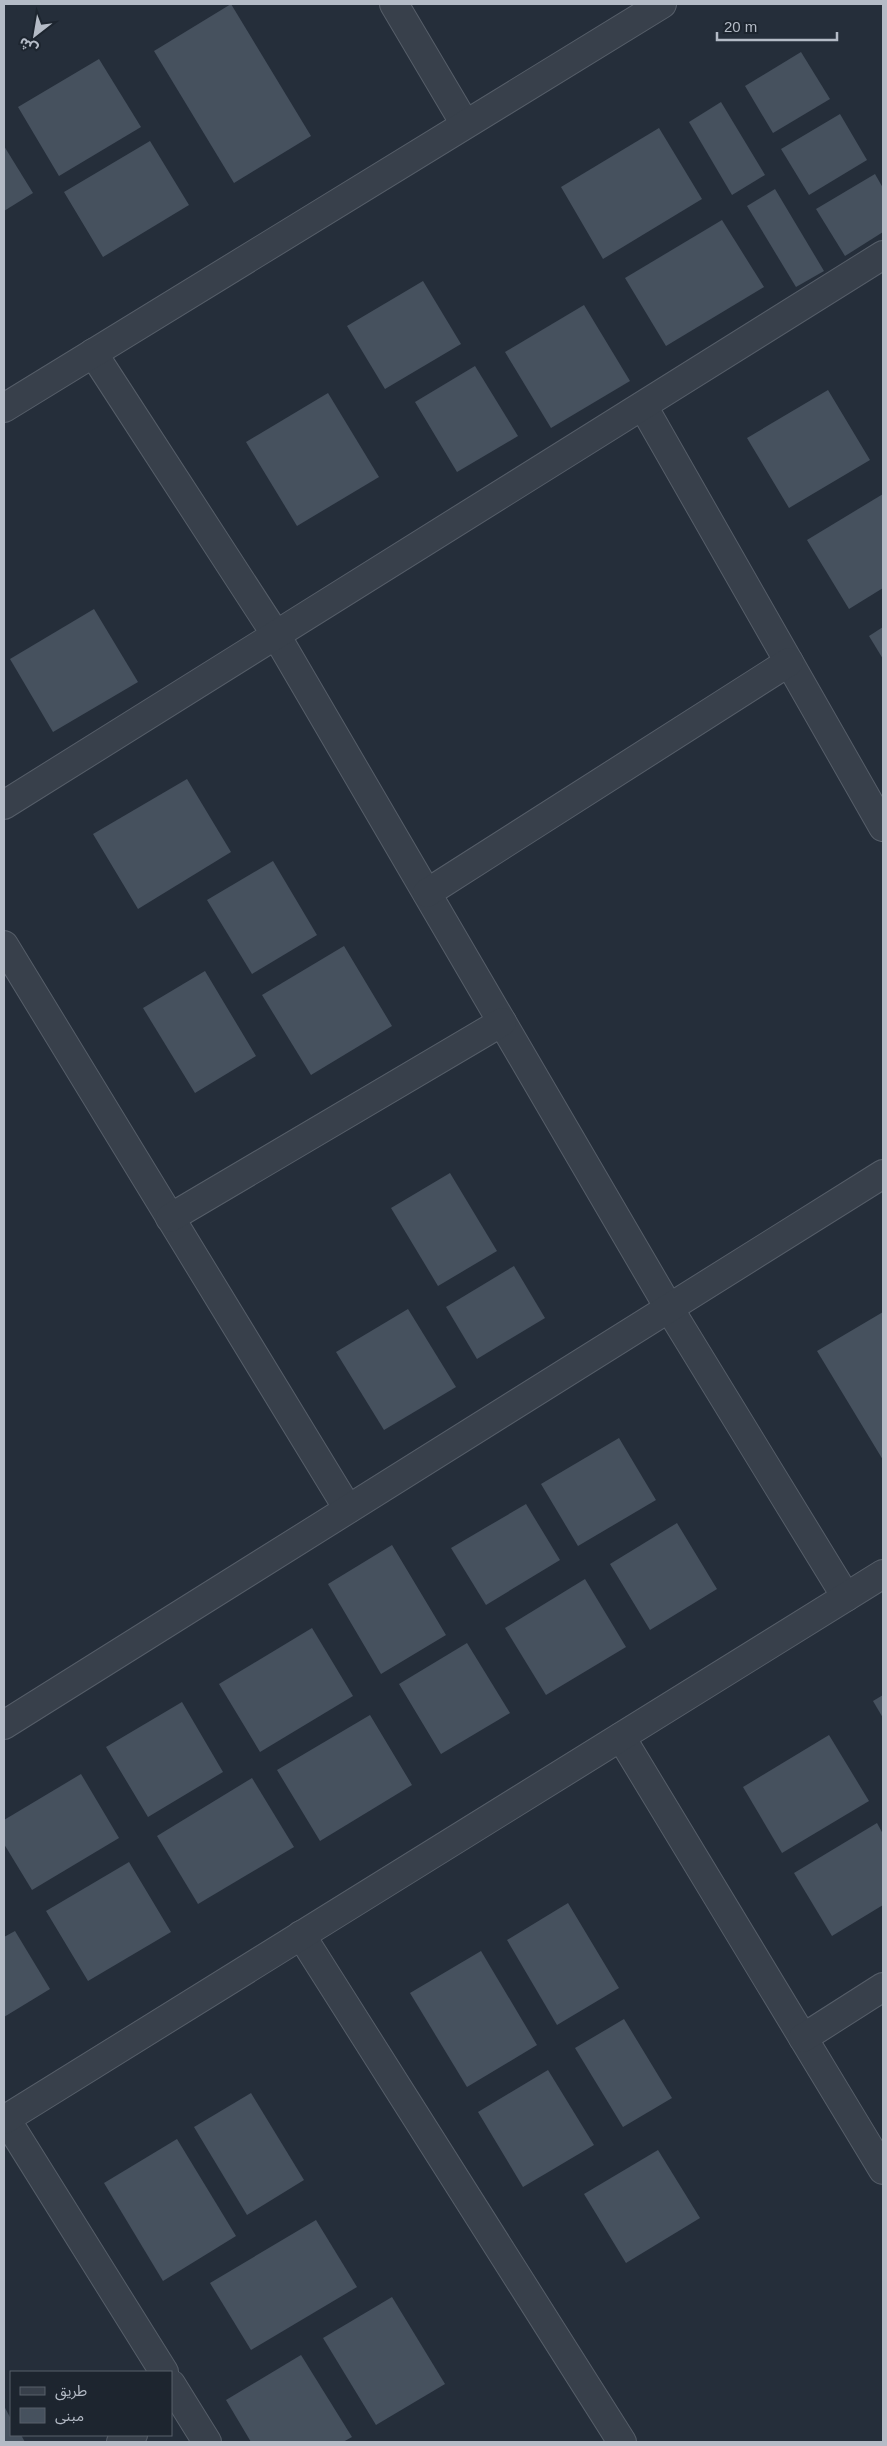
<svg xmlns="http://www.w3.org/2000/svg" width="887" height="2446" font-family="Arial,'Noto Sans Arabic',sans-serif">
  <rect width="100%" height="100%" fill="#252e3a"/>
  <g fill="#46515e">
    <polygon points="231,4 311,136 234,183 154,51"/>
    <polygon points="801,52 830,99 773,133 745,86"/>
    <polygon points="99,59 141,127 59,176 18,107"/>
    <polygon points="721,102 765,175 732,195 689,122"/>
    <polygon points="840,114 867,160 809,195 781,149"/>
    <polygon points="659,128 702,199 603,259 561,187"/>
    <polygon points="150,141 189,205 103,257 64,192"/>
    <polygon points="4,146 33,193 4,211"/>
    <polygon points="875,174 883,188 883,232 845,256 816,209"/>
    <polygon points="775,189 824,271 796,287 747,206"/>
    <polygon points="722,220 764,287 666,346 625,278"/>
    <polygon points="423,281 461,344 385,389 347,326"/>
    <polygon points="584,305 630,381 551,428 505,352"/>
    <polygon points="475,366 518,436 457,472 415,402"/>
    <polygon points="828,390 870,460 789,508 747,438"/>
    <polygon points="328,393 379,477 297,526 246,442"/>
    <polygon points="883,494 883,588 849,609 807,540"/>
    <polygon points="94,609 138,682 53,732 10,659"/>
    <polygon points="883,627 883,659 869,636"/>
    <polygon points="187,779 231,852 138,909 93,834"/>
    <polygon points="273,861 317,935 252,974 207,900"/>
    <polygon points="344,946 392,1026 311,1075 262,995"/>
    <polygon points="205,971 256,1056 195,1093 143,1008"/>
    <polygon points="450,1173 497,1251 438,1286 391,1208"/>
    <polygon points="514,1266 545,1318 477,1359 446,1307"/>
    <polygon points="408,1309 456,1387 384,1430 336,1352"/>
    <polygon points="883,1312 883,1460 817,1351"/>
    <polygon points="619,1438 656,1500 578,1546 541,1484"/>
    <polygon points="526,1504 560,1560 486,1605 451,1548"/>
    <polygon points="677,1523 717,1589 650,1630 610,1564"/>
    <polygon points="392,1545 446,1635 381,1674 328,1584"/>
    <polygon points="585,1579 626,1647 546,1695 505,1628"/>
    <polygon points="312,1628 353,1696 260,1752 219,1684"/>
    <polygon points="467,1643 510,1713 441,1754 399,1684"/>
    <polygon points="883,1695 883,1718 873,1701"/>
    <polygon points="182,1702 223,1772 148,1817 106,1747"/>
    <polygon points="370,1715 412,1785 320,1841 277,1770"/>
    <polygon points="829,1735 869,1801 782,1853 743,1787"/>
    <polygon points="81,1774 119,1838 32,1890 4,1844 4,1820"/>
    <polygon points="252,1778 294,1847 198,1904 157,1836"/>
    <polygon points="877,1823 883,1834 883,1905 832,1936 794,1873"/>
    <polygon points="129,1862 171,1932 88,1981 46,1911"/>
    <polygon points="568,1903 619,1988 557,2025 507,1940"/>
    <polygon points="15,1931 50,1989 4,2017 4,1937"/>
    <polygon points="481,1951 537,2045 467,2087 410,1993"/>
    <polygon points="624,2019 672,2098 623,2127 575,2048"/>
    <polygon points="548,2070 594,2145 523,2187 478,2112"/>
    <polygon points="251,2093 304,2180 247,2215 194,2127"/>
    <polygon points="177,2139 236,2236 163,2281 104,2183"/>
    <polygon points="658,2150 700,2218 626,2263 584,2194"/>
    <polygon points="316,2220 357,2287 251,2350 210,2283"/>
    <polygon points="392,2297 445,2384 376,2425 323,2338"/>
    <polygon points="301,2355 352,2437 343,2442 251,2442 226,2400"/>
    <polygon points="4,2406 11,2419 11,2435 21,2435 25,2442 4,2442"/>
  </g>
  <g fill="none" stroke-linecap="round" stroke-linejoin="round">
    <defs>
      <g id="street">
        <polyline points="394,4 465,124"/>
        <polyline points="93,353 276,635 669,1308 846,1597"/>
        <polyline points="643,406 883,827"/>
        <polyline points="4,408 662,4"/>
        <polyline points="4,805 883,255"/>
        <polyline points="427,893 789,662"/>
        <polyline points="4,945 348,1509"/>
        <polyline points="170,1218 502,1022"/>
        <polyline points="4,1725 883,1174"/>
        <polyline points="621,1737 883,2170"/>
        <polyline points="301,1935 622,2442"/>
        <polyline points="803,2038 883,1987"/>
        <polyline points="6,2119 164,2372"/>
        <polyline points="4,2120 883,1574"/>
        <polyline points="171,2384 207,2442"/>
        <polyline points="121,2442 133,2435"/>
      </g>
    </defs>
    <use href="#street" stroke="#565e69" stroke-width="30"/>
    <use href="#street" stroke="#38404b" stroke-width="28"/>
  </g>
  <rect width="887" height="2446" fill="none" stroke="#b4bbc6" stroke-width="10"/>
  <rect x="10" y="2371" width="162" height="65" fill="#1d252f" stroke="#59616b"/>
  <rect x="20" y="2387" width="25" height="8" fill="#38404b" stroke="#59616b"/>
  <text x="55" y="2396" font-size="15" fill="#b4bbc6">طريق</text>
  <rect x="20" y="2408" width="25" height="15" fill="#46515e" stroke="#59616b"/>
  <text x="55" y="2421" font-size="15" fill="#b4bbc6">مبنى</text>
  <g transform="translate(35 35) rotate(211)" stroke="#1d252f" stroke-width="4" paint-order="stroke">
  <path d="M0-4L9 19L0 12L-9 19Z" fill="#b4bbc6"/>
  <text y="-8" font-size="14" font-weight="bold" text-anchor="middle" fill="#b4bbc6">ش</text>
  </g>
  <path d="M717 32v8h120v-8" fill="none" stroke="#b4bbc6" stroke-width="2.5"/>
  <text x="724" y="32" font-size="15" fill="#b4bbc6" stroke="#1d252f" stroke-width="4" paint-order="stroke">20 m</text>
</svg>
